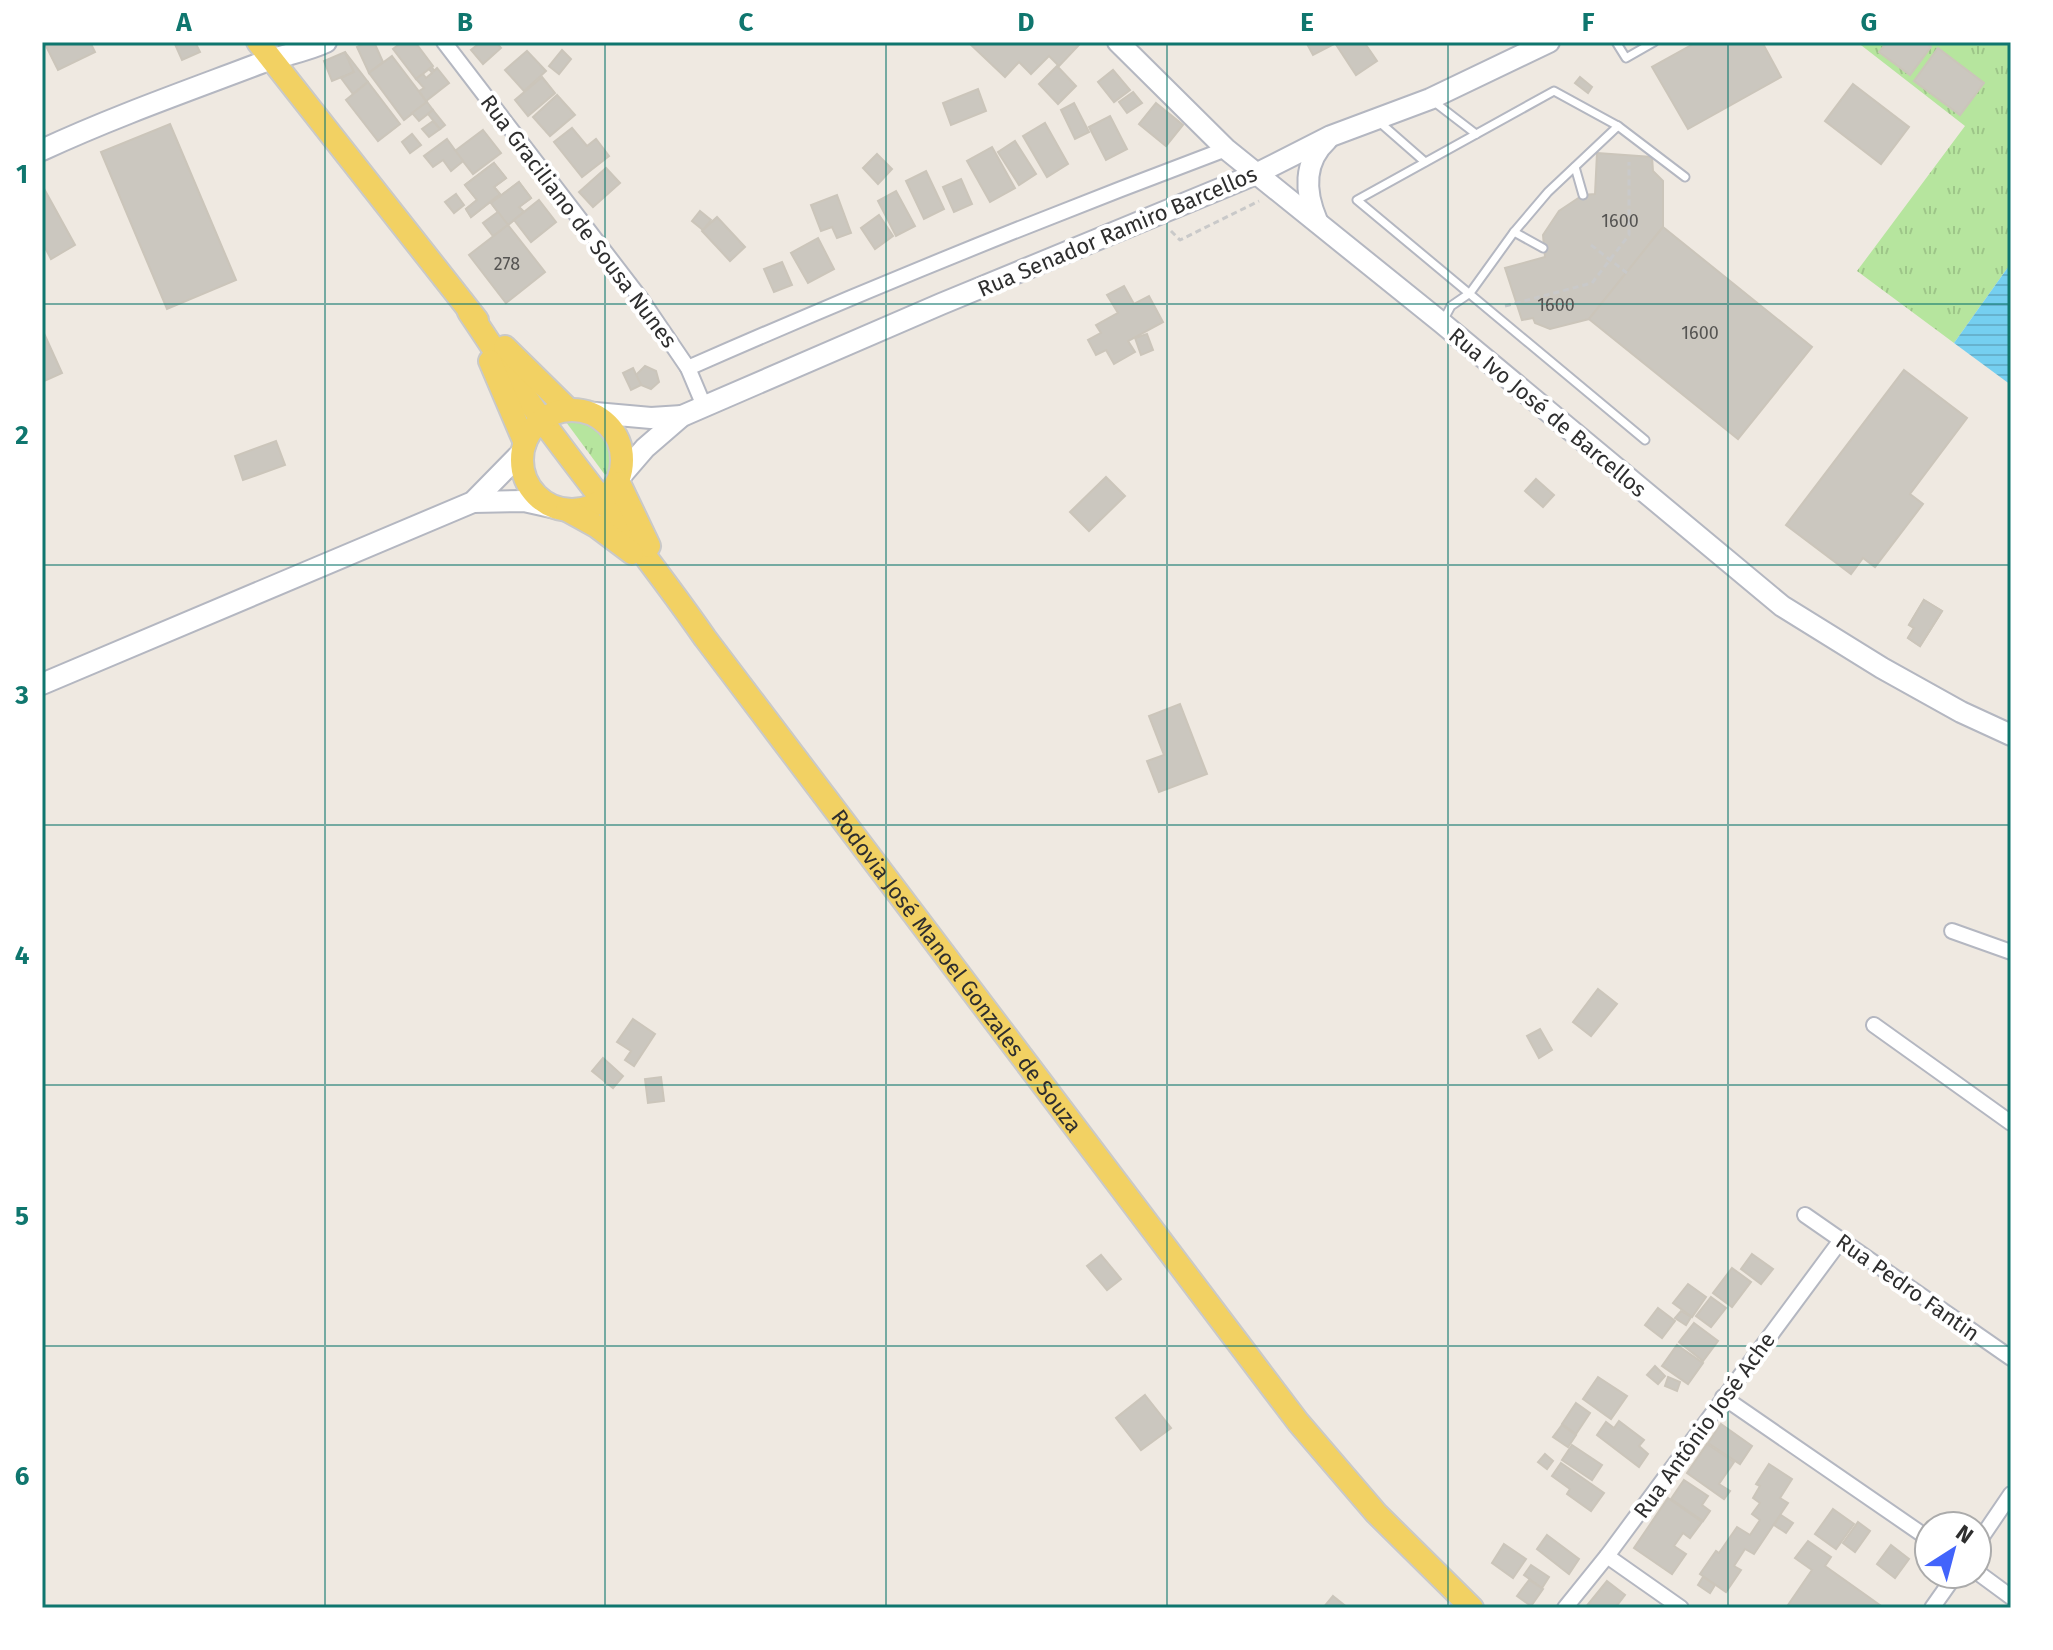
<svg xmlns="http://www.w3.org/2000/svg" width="2053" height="1650" font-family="'Fira Sans',sans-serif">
  <defs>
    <pattern id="grass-tufts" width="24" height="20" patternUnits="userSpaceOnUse" patternTransform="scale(2)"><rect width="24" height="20" fill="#b6e59e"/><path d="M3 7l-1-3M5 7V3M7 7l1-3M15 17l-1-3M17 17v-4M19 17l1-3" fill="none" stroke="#9dc588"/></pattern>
    <pattern id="water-rules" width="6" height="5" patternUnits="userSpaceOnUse" patternTransform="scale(2)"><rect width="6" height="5" fill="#75cff0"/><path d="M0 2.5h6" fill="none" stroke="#66b2ce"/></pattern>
  </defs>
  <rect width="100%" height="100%" fill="#efe9e1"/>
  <g fill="url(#grass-tufts)">
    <polygon points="1857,42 2011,42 2011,263 1954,343 1857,271 1965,126"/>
    <path d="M575,421c30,4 44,30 33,58l-42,-57z"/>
  </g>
  <polygon fill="url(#water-rules)" points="2011,263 2011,385 1954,343"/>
  <g fill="#cbc7bf" stroke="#cbc5ba" stroke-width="2">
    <polygon points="44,42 90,42 95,52 58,70"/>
    <polygon points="174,42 195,42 200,52 182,60"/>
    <polygon points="367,42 374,42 383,62 369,73 357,47"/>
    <polygon points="402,42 415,42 433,66 416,79 393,49"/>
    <polygon points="481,42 496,42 501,48 483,64 471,50"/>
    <polygon points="968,42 1077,42 1079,45 1059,66 1049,56 1031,74 1019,62 1005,77"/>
    <polygon points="1306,42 1333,42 1334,44 1313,55"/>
    <polygon points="1364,42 1377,61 1356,75 1335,43"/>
    <polygon points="1697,42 1762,42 1781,77 1688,129 1652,67"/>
    <polygon points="1887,42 1925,42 1931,47 1910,75 1879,52"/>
    <polygon points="1938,48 1984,83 1960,115 1914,81"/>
    <polygon points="562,50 571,59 559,74 549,66"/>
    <polygon points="527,51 546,71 524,91 505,70"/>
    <polygon points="345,52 354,72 332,81 324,61"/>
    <polygon points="345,52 368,82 353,94 341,78 354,72"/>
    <polygon points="392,56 427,102 404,120 369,73"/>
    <polygon points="1057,66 1076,86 1058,104 1039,84"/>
    <polygon points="432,67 434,71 437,68 449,83 426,101 419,91 424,88 416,79 423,74 426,78 432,73 429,69"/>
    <polygon points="1113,70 1130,90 1114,102 1098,82"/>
    <polygon points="542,77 555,93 528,116 515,100"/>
    <polygon points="1580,77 1592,87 1588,93 1575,83"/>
    <polygon points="368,82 400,124 378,141 346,100"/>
    <polygon points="1853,84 1909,127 1881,164 1825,121"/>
    <polygon points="978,89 986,111 951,125 943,103"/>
    <polygon points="1133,92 1142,103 1127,113 1119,102"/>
    <polygon points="557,95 575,115 550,136 533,117"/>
    <polygon points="427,102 433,110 419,121 412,113"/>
    <polygon points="1074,103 1089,132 1075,139 1061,110"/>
    <polygon points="1156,103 1183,125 1166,146 1139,124"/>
    <polygon points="433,110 445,125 440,129 428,114"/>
    <polygon points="1110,116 1127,149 1106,160 1089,127"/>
    <polygon points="433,121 440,129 429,137 422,129"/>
    <polygon points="1045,123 1068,164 1047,177 1023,136"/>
    <polygon points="170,124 236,280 167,309 101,152"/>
    <polygon points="572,128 587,146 596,139 609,156 582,177 554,142"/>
    <polygon points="483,130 501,153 473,174 455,151"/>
    <polygon points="412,134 421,145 410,153 402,142"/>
    <polygon points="447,139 463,161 451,171 443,160 433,167 424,156"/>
    <polygon points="1015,141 1036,174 1019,185 998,152"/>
    <polygon points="992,147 1015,188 990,202 967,161"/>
    <polygon points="1597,153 1652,157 1653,171 1663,181 1663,227 1589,319 1550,329 1535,323 1533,318 1522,320 1505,268 1545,257 1543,235 1559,211 1583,195 1595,194"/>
    <polygon points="877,154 892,169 878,184 863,168"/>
    <polygon points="494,163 506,178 494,187 500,194 471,217 466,209 477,200 465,185"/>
    <polygon points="494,163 506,178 494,187 500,194 471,217 466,209 477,200 465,185"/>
    <polygon points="606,168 620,183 593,207 579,192"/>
    <polygon points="926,171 944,209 924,219 906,181"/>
    <polygon points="961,179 972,204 954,212 943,187"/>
    <polygon points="519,182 531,198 519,207 524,212 508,225 491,203"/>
    <polygon points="519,182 531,198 519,207 524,212 508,225 491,203"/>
    <polygon points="42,185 75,245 51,259 42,242"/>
    <polygon points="896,191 915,226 896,236 878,201"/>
    <polygon points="456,194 464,205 454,213 445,202"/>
    <polygon points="837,195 851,233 837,238 832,227 821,231 811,205"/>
    <polygon points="539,200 556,222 531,242 514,220"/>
    <polygon points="700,211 711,220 703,230 692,221"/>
    <polygon points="498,212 508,225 493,236 483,223"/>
    <polygon points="879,215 893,236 875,249 861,228"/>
    <polygon points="717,217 745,247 730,261 702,231"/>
    <polygon points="508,225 545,272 506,303 469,255"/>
    <polygon points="1663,227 1812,347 1738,439 1589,319"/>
    <polygon points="818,238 834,269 808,283 791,253"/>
    <polygon points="782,262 792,285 774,292 764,269"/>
    <polygon points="1124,286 1134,304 1149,296 1163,322 1128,341 1135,352 1114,364 1106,350 1096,355 1088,340 1101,333 1096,325 1118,313 1107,295"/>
    <polygon points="42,329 62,373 42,382"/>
    <polygon points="1147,334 1153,350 1141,355 1135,338"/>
    <polygon points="645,366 656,371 659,382 651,389 641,385 636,375"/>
    <polygon points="633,368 641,385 631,390 623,373"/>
    <polygon points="1904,370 1967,418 1910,494 1923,504 1875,567 1863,558 1851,574 1786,525"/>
    <polygon points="276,441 285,465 243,480 235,456"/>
    <polygon points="1106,477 1125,496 1089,531 1070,512"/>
    <polygon points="1536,479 1554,495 1543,507 1525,491"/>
    <polygon points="1924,600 1942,611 1920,646 1908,638 1914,628 1909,625"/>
    <polygon points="1924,600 1942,611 1920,646 1908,638 1914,628 1909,625"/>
    <polygon points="1180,704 1207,774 1159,792 1147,761 1164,755 1149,716"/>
    <polygon points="1598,989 1617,1004 1591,1036 1573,1022"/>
    <polygon points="633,1019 655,1034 634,1066 625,1060 631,1051 617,1042"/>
    <polygon points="1540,1029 1552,1050 1539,1058 1527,1036"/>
    <polygon points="603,1058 623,1076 613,1088 592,1071"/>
    <polygon points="661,1077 664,1101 648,1103 645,1079"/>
    <polygon points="1752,1254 1773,1269 1761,1284 1741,1269"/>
    <polygon points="1101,1255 1121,1279 1107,1290 1087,1266"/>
    <polygon points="1732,1268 1751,1282 1732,1307 1713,1293"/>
    <polygon points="1688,1284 1706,1297 1692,1317 1673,1303"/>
    <polygon points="1711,1297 1726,1308 1711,1327 1696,1316"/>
    <polygon points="1658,1308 1675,1321 1662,1338 1645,1325"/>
    <polygon points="1681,1311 1691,1317 1686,1325 1675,1318"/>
    <polygon points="1694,1323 1718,1341 1703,1361 1679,1342"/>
    <polygon points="1677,1345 1703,1363 1688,1384 1662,1366"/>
    <polygon points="1655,1366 1665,1376 1658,1384 1647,1375"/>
    <polygon points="1598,1377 1627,1396 1611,1419 1583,1399"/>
    <polygon points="1668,1377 1680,1382 1677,1391 1665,1386"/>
    <polygon points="1145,1395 1171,1428 1141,1450 1116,1418"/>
    <polygon points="1576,1403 1590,1413 1576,1434 1562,1424"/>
    <polygon points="1619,1421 1644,1440 1639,1446 1648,1454 1639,1467 1597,1435 1606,1422 1614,1428"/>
    <polygon points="1721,1424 1752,1446 1740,1464 1708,1443"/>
    <polygon points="1562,1425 1576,1435 1568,1447 1553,1437"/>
    <polygon points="1707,1444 1734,1462 1719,1484 1730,1491 1724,1499 1687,1473"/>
    <polygon points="1572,1445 1602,1465 1592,1480 1562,1460"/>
    <polygon points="1545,1454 1553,1461 1547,1469 1538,1462"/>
    <polygon points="1561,1463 1604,1493 1591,1511 1567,1494 1570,1489 1552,1476"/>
    <polygon points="1769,1464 1792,1479 1780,1498 1788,1503 1754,1554 1745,1549 1734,1566 1741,1570 1726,1592 1700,1574 1716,1551 1719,1553 1737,1527 1750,1535 1760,1520 1752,1514 1760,1503 1753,1498 1760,1486 1756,1484"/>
    <polygon points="1684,1480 1708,1496 1702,1505 1710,1511 1703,1521 1671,1499"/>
    <polygon points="1668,1498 1702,1522 1690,1538 1683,1533 1674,1546 1686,1554 1672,1574 1634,1548"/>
    <polygon points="1833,1509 1854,1524 1836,1549 1815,1534"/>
    <polygon points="1781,1515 1793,1523 1786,1533 1774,1525"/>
    <polygon points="1858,1522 1870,1531 1855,1552 1843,1543"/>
    <polygon points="1547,1535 1579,1559 1569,1574 1537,1549"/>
    <polygon points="1808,1541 1831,1557 1825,1566 1884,1608 1786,1608 1812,1570 1795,1558"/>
    <polygon points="1504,1544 1526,1559 1513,1578 1492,1563"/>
    <polygon points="1891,1545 1909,1559 1895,1578 1877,1564"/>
    <polygon points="1531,1565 1549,1577 1542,1588 1524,1575"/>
    <polygon points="1703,1577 1715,1585 1710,1593 1698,1585"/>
    <polygon points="1529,1580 1543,1589 1531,1606 1517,1596"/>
    <polygon points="1607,1581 1625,1595 1615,1608 1585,1608"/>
    <polygon points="1333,1596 1348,1608 1323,1608"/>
  </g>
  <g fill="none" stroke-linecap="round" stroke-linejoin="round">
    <defs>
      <g id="lane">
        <polyline points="1616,42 1626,58 1654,42"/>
        <polyline points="1433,101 1476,134"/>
        <polyline points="1377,120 1425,162"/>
        <polyline points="1618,126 1554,91 1357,200 1645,440"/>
        <polyline points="1575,167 1583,195"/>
        <polyline points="1514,232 1543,248"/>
        <polyline points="1444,319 1451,306 1470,293 1514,232 1548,192 1618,126 1685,177"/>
      </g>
      <g id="street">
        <polyline points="444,42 641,299 688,368 704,406"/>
        <path d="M688,368c177,-78 357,-151 538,-219"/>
        <polyline points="1952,931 2011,952"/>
        <polyline points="1874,1025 2011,1123"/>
        <polyline points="1805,1215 2011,1358"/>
        <polyline points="1723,1397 1929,1539"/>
        <polyline points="1977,1544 2011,1494"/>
        <polyline points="1607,1556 1681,1608"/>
        <polyline points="1977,1572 2011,1597"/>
        <polyline points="1565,1608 1607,1556 1841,1240"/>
        <polyline points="1932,1608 1956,1574"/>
      </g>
      <g id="secondary">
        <polyline points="1118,42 1226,149 1442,323 1782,606 1882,668 1961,712 2011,735"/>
        <path d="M42,150c71,-33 145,-59 219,-87 21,-8 44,-11 65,-21"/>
        <path d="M1317,221c-12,-28 -14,-59 10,-81"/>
        <polyline points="584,412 651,418 682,416"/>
        <polyline points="620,477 645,448 682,416 941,304 1256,174 1331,136 1430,99 1549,42"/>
        <polyline points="473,502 524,501 560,509"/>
        <polyline points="42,684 473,502 523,451"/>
      </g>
      <g id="primary">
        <polyline points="258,42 477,320"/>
        <path id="s1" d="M469,312c25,37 49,75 75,111 53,72 110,141 161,215l593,784 78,91 96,95"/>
        <polyline points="505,347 569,410"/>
        <polyline points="490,361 525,443"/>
        <circle cx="572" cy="460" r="50"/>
        <polyline points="619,483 649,546"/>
        <polyline points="567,510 596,526 632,553"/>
      </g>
    </defs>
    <use href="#lane" stroke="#b4b7c1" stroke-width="11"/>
    <use href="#street" stroke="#b4b7c1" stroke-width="18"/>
    <use href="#secondary" stroke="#b4b7c1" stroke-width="24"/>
    <use href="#primary" stroke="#c9c9c9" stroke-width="26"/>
    <g stroke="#c9c9c9" stroke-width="3" stroke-dasharray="6 4" stroke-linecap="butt">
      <polyline points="1171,231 1180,240 1259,201"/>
      <polyline points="1591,245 1627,273"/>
      <polyline points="1505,306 1592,283 1629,235 1629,162"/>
    </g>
    <use href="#lane" stroke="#fff" stroke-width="7"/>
    <use href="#street" stroke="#fff" stroke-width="14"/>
    <use href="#secondary" stroke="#fff" stroke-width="20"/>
    <use href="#primary" stroke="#f2d163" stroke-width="22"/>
  </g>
  <path fill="none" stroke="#0f766e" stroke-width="2" stroke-opacity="0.55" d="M325,42v1566M605,42v1566M886,42v1566M1167,42v1566M1448,42v1566M1728,42v1566M42,304h1969M42,565h1969M42,825h1969M42,1085h1969M42,1346h1969"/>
  <g text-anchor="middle" stroke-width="8" stroke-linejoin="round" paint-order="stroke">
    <g font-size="18" fill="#555452">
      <text x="1620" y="227">1600</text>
      <text x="507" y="270">278</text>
      <text x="1556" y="311">1600</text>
      <text x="1700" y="339">1600</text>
    </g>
    <g font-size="22" fill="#2e2e2e" stroke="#fff">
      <text transform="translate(579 221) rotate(53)" y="8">Rua Graciliano de Sousa Nunes</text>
      <text transform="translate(1117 231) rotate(-23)" y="8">Rua Senador Ramiro Barcellos</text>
      <text transform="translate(1548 412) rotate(40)" y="8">Rua Ivo José de Barcellos</text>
      <text dy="8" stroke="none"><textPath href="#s1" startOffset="820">Rodovia José Manoel Gonzales de Souza</textPath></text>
      <text transform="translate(1908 1287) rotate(35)" y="8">Rua Pedro Fantin</text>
      <text transform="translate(1704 1425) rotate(-54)" y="8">Rua Antônio José Ache</text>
    </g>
  </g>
  <rect width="2053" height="1650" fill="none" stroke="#ffffff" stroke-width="88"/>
  <g transform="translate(1953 1550) rotate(36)"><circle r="38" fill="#ffffff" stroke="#ababab" stroke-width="2"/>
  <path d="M0-6L14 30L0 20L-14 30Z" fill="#4264fb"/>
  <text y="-12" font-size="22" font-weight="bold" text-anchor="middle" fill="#2e2e2e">N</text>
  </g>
  <rect x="44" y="44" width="1965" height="1562" fill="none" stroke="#0f766e" stroke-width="3"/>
  <g font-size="26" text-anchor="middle" font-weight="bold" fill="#0f766e">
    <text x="184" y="31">A</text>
    <text x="465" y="31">B</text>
    <text x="746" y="31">C</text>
    <text x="1026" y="31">D</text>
    <text x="1307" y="31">E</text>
    <text x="1588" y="31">F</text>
    <text x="1869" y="31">G</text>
    <text x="22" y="183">1</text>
    <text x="22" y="444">2</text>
    <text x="22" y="704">3</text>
    <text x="22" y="964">4</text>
    <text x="22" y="1225">5</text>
    <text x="22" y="1485">6</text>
  </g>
</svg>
